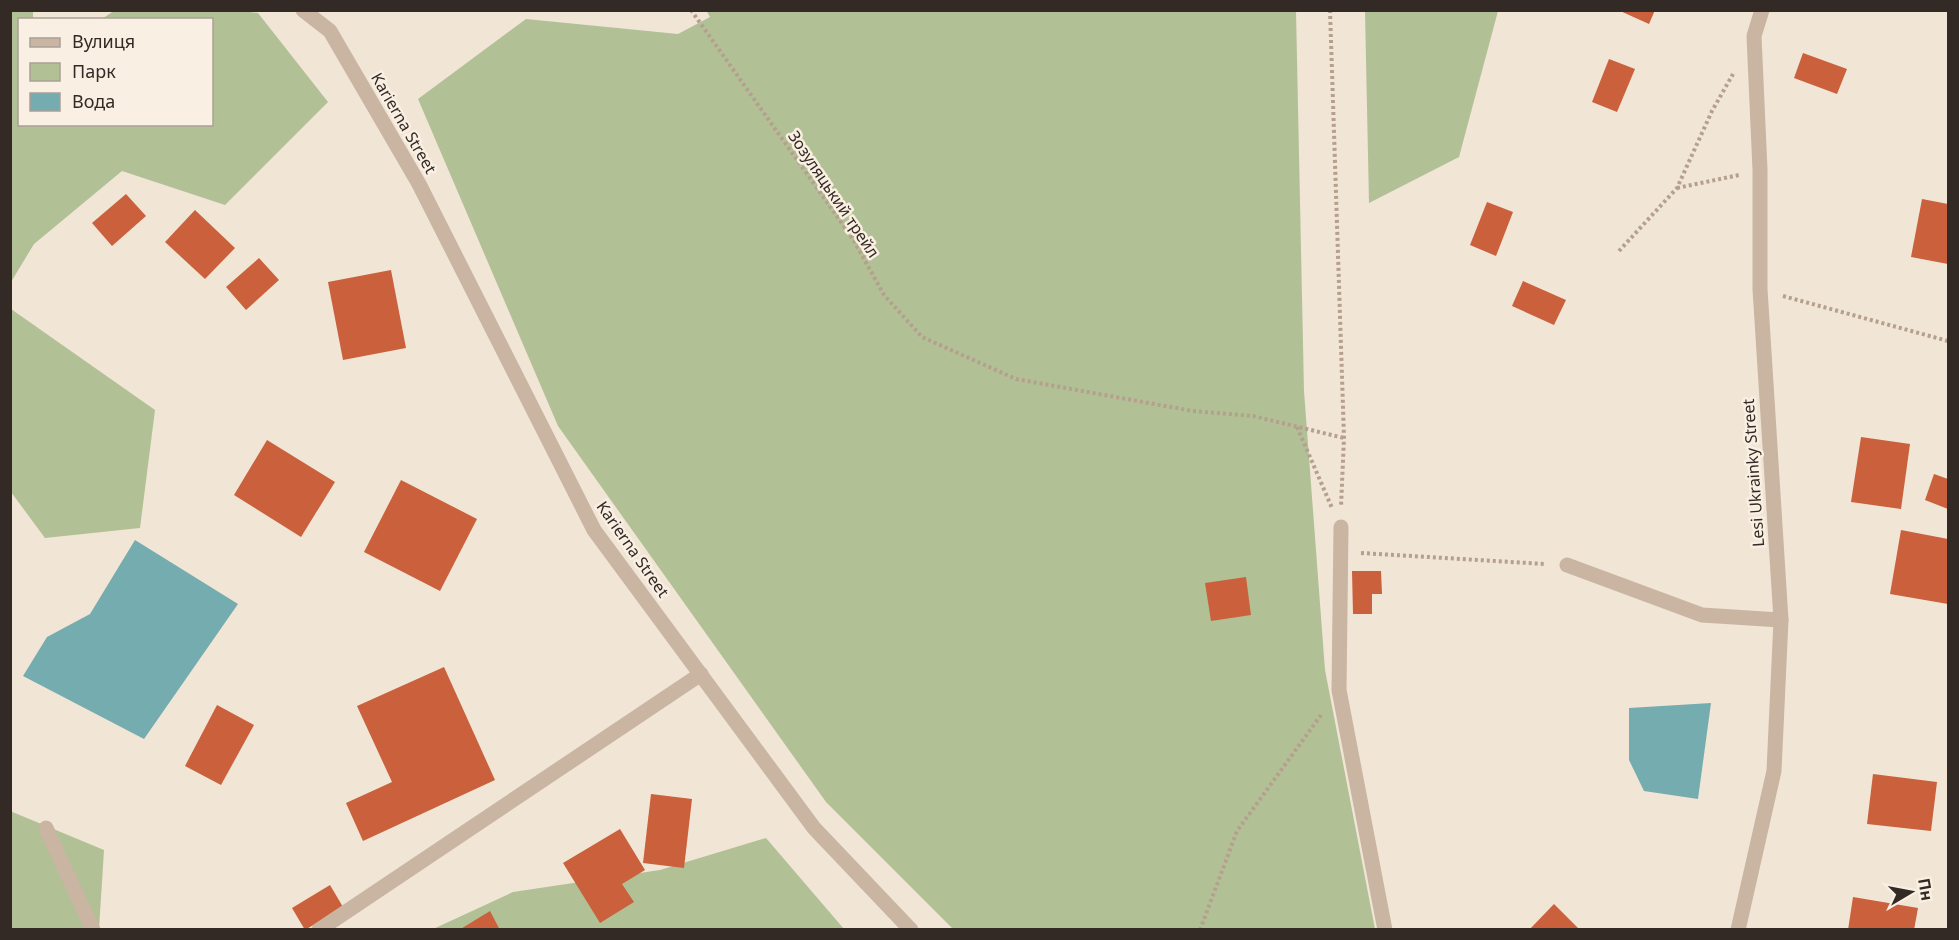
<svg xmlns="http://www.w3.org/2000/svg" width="1959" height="940" font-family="'Noto Sans',sans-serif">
  <rect width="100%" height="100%" fill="#f1e5d6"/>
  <g fill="#b2c096">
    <polygon points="115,10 233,10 258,13 328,102 225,205 122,171 34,244 11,282 11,11 33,11 33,19 20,20 20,124 212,124 212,20 102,19"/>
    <polygon points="706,10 1296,11 1304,391 1325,670 1375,929 953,929 826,802 558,426 418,99 526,19 678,34 710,17"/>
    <polygon points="1365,11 1498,11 1459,157 1369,203"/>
    <polygon points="11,309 155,410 140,528 45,538 11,492"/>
    <polygon points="10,811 104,850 99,929 11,929"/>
    <polygon points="766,838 844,929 431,930 513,892 660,870"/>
  </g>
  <g fill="#75acaf">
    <polygon points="135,540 238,604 144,739 23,676 47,637 90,614"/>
    <polygon points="1711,703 1698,799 1644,791 1629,760 1629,708"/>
  </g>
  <g fill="#ca603c">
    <polygon points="1618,10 1655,10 1649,24"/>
    <polygon points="1803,53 1847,69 1837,94 1794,78"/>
    <polygon points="1609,59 1635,69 1617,112 1592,102"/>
    <polygon points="126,194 146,216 112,246 92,223"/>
    <polygon points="1922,199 1948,204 1948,264 1911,257"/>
    <polygon points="1487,202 1513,212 1496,256 1470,245"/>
    <polygon points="195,210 235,248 205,279 165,242"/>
    <polygon points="259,258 279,280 246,310 226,287"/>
    <polygon points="391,270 406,348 343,360 328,282"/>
    <polygon points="1523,281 1566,300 1554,325 1512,306"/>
    <polygon points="1861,437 1910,444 1901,509 1851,502"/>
    <polygon points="267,440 335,482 301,537 234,495"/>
    <polygon points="1934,474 1948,479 1948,509 1925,500"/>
    <polygon points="401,480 477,519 440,591 364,552"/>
    <polygon points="1901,530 1948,539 1948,604 1890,594"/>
    <polygon points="1352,571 1381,571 1382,594 1372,594 1372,614 1353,614"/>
    <polygon points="1246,577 1251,615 1211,621 1205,583"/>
    <polygon points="444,667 495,780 363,841 346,803 392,782 357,706"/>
    <polygon points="217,705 254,725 221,785 185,766"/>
    <polygon points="1873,774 1937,782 1931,831 1867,824"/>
    <polygon points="651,794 692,799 684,868 643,863"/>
    <polygon points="620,829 645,870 622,884 634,902 600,923 563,863"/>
    <polygon points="330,885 343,907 305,930 292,908"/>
    <polygon points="1853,897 1918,908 1914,930 1848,930"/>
    <polygon points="1554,904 1580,930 1529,930"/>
    <polygon points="490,911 500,930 459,930"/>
  </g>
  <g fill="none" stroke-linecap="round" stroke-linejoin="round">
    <g stroke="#b59f8d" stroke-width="4" stroke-dasharray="3 3" stroke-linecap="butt">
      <polyline points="691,10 853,239 884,295 922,337 1016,379 1193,411 1253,416 1344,438"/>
      <polyline points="1330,10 1344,438 1341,507"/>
      <polyline points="1677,188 1739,175"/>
      <polyline points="1619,251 1677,188 1712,111 1733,74"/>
      <polyline points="1783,296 1948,341"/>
      <polyline points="1297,427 1332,508"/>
      <polyline points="1361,553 1545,564"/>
      <polyline points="1200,930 1237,831 1321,715"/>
    </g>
    <g stroke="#c9b5a2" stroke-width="15">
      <polyline points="303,10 330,31 419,184 594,530 814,828 911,930"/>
      <polyline points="1341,527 1339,690 1385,930"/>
      <polyline points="1567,565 1702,615 1781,620"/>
      <polyline points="46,828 93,930"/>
      <polyline points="319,930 701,674"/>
      <polyline points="1738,930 1774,771 1781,620 1760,289 1760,170 1754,36 1762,10"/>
    </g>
  </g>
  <g text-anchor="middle" stroke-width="5" stroke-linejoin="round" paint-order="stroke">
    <g font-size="16" fill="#342a25" stroke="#f9efe2">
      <text transform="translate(404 123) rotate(60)" y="6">Karierna Street</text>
      <text transform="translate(834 194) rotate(56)" y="6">Зозуляцький трейл</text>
      <text transform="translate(1753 473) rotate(-94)" y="6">Lesi Ukrainky Street</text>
      <text transform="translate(633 549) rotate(55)" y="6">Karierna Street</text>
    </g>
  </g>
  <rect width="1959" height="940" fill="none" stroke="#342a25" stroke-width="24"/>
  <rect x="18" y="18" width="195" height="108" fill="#f9efe2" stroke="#aaa096" stroke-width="1.5"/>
  <rect x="30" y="38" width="30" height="9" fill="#c9b5a2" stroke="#aaa096" stroke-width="1.5"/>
  <text x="72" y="48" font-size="18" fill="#342a25">Вулиця</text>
  <rect x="30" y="63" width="30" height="18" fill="#b2c096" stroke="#aaa096" stroke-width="1.5"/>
  <text x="72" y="78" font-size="18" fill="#342a25">Парк</text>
  <rect x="30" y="93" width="30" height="18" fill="#75acaf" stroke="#aaa096" stroke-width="1.5"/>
  <text x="72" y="108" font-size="18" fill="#342a25">Вода</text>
  <g transform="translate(1911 892) rotate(80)" stroke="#f9efe2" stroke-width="4.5" paint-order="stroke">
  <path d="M0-4.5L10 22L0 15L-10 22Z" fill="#342a25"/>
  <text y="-9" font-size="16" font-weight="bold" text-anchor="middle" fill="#342a25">Пн</text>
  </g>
</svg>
